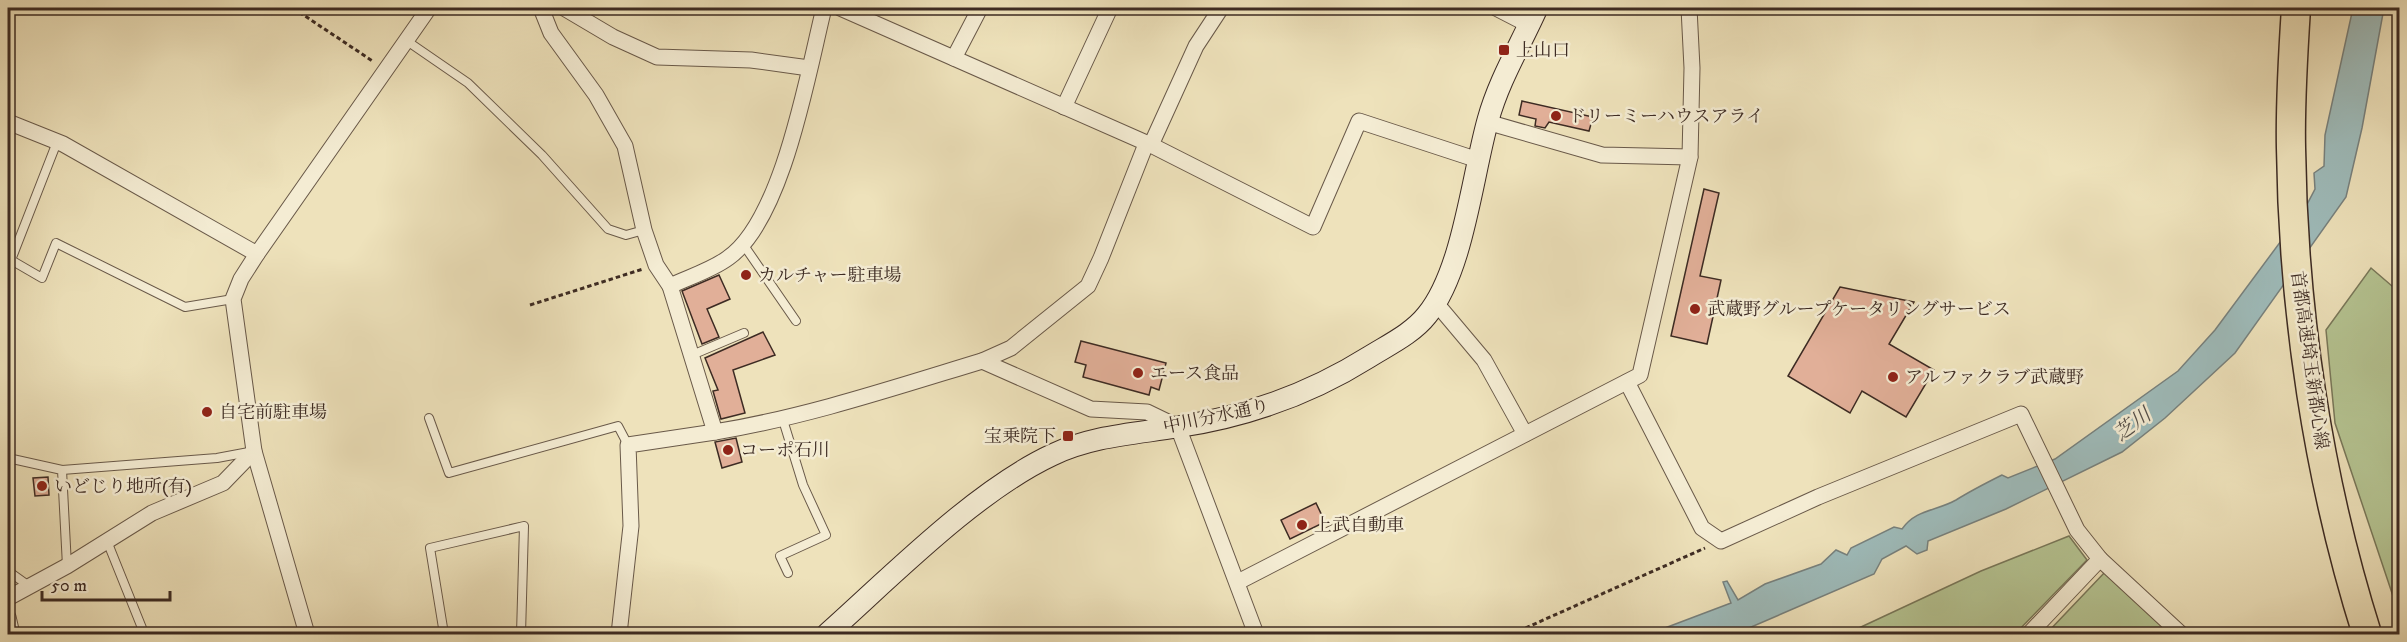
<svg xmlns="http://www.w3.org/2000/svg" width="2407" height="642" font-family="'IM FELL DW Pica','Noto Serif JP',serif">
  <rect width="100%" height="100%" fill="#eee2bb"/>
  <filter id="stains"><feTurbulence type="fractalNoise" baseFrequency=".00333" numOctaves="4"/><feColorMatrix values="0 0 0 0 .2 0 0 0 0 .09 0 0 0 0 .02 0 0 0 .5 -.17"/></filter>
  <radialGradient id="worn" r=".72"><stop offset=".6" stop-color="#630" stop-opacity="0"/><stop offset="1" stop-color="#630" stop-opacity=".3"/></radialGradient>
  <g fill="#b5c492" stroke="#79785a" stroke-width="1.5">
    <polygon points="2371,268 2399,292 2399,614 2335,423 2326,330"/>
    <polygon points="2069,536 2087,560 2015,634 1846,634 1981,571"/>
    <polygon points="2105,572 2171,634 2046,634"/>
  </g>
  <path fill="#9ebbba" stroke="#77817e" stroke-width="1.5" d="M2353,8h31l-22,120 -16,69 -111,156 -70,65 -43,34 -116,57 -78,32 -1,9 -10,4 -11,-8 -24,13 -8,15 -139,60h-86l82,-31 -8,-21 4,-1 11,19 27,-16 56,-20 15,-14 11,5 4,-7 43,-21 8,2c14,-20 35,-18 54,-29 16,-10 28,-16 46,-25l6,3 47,-19 123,-88 37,-41 89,-120 11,-21 -1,-16 10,-7 1,-31z"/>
  <g fill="#e1af98" stroke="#3d2b23" stroke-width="1.5">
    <polygon points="1522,101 1593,117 1589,131 1549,122 1545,128 1535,126 1536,119 1519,115"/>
    <polygon points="1704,189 1719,193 1700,276 1721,280 1707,344 1671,336"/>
    <polygon points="719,275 730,299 707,309 719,337 702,344 682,291"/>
    <polygon points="1840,287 1914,302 1889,344 1934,370 1906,417 1862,391 1850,413 1788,376"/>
    <polygon points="763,332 775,355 733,370 745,413 721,419 713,391 718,390 705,358"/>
    <polygon points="1081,341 1166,363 1159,390 1151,387 1149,395 1083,377 1086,365 1075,362"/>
    <polygon points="736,438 742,462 722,468 715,442"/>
    <polygon points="48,477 49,495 35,496 33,478"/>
    <polygon points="1316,503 1325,522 1290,539 1281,520"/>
  </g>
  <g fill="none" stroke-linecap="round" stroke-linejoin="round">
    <defs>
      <g id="lane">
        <polyline points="407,41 468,83 542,155 608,229 626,235 644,230"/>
        <polyline points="57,142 11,260 42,278 56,243 185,307 233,299"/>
        <polyline points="743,244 796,321"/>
        <polyline points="692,355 744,333"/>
        <polyline points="429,418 449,473 618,426 628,445"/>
        <polyline points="783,420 803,485 826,535 780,556 788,573"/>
        <polyline points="8,458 62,470 67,566"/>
        <polyline points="62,470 217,458 249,452"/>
        <polyline points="107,541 142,628"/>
        <polyline points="8,571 29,586"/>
        <polyline points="444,634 430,548 524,526 521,634"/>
      </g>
      <g id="street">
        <path d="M541,8l10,25 45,62 29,51 19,84 12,35 14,21 45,146c91,-15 178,-44 267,-71l109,48 56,3 31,15 78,207"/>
        <polyline points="564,8 613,37 657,57 751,60 809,68"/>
        <polyline points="840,8 1151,145 1313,227 1359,121 1478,160"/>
        <polyline points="1496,8 1529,25"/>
        <polyline points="954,58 980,8"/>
        <polyline points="1064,107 1110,8"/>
        <polyline points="8,122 63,144 257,254 429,8"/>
        <polyline points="1487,122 1602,155 1690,157"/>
        <polyline points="1151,145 1196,46 1221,8"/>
        <polyline points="257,254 241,279 233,299 254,451 307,634"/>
        <path d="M670,286c19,-9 42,-16 58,-28 55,-38 80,-186 96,-250"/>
        <polyline points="1436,303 1484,360 1525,434"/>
        <polyline points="982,361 1011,348 1088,286 1101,258 1146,144"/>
        <polyline points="1627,382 1702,528 1721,541 1818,497 2021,414 2077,530 2100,559"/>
        <polyline points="1238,582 1640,375 1690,157 1692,68 1689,8"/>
        <polyline points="8,598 67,566 152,513 223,483 254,451"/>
        <polyline points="8,617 12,634"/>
        <polyline points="619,634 631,526 628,445 715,432"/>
        <polyline points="2029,634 2100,559 2181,634"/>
      </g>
      <path id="secondary" d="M827,634c64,-57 148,-143 225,-179 40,-19 81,-21 125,-28 68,-10 133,-33 192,-70 19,-12 43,-23 58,-42 36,-44 45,-138 61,-195 11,-40 32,-74 49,-112"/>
      <path id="highway" d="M2296,8c-3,46 -6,93 -5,140 2,163 27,331 76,486"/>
    </defs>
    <use href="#lane" stroke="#695949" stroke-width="10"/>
    <use href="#street" stroke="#695949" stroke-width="17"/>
    <use href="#secondary" stroke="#3d2b23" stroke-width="23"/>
    <use href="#highway" stroke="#3d2b23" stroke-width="31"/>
    <g stroke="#3d2b23" stroke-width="3" stroke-dasharray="4.5 3" stroke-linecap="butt">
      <polyline points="293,8 374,62"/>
      <polyline points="530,305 643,269"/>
      <polyline points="1512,634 1705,548"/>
    </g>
    <use href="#lane" stroke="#f4ecd3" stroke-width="8"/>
    <use href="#street" stroke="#f4ecd3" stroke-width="15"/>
    <use href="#secondary" stroke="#f4ecd3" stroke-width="21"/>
    <use href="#highway" stroke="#eee2bb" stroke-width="28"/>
  </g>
  <g fill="#8f2418" stroke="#f4ecd3" stroke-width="2">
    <rect x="1498" y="44" width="12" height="12" rx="3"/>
    <circle cx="1556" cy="116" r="6"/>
    <circle cx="746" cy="275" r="6"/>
    <circle cx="1695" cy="309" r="6"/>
    <circle cx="1138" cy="373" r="6"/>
    <circle cx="1893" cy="377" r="6"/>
    <circle cx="207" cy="412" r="6"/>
    <rect x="1062" y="430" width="12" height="12" rx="3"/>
    <circle cx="728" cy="450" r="6"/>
    <circle cx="42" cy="486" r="6"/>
    <circle cx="1302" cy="525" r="6"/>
  </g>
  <g text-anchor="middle" stroke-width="5" stroke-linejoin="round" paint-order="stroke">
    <g font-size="18" fill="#3d2b23" stroke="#f4ecd3" text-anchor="start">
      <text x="1516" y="56">上山口</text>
      <text x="1568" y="122">ドリーミーハウスアライ</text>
      <text x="758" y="281">カルチャー駐車場</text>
      <text x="1707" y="315">武蔵野グループケータリングサービス</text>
      <text x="1150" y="379">エース食品</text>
      <text x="1905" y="383">アルファクラブ武蔵野</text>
      <text x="219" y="418">自宅前駐車場</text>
      <text x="1056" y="442" text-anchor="end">宝乗院下</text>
      <text x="740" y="456">コーポ石川</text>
      <text x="54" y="492">いどじり地所(有)</text>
      <text x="1314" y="531">上武自動車</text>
    </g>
    <g font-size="18" fill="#3d2b23" stroke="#f4ecd3">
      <text transform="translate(2310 360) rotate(82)" y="6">首都高速埼玉新都心線</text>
      <text transform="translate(1216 416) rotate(-12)" y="6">中川分水通り</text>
    </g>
    <g font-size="20" font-style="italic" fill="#554f49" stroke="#f4ecd3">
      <text transform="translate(2132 424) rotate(-37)" y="7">芝川</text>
    </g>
  </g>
  <rect width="2407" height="642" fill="none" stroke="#eee2bb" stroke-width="30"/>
  <rect x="9" y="9" width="2389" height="624" fill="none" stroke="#3d2b23" stroke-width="3"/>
  <rect x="15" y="15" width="2377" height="612" fill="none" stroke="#3d2b23" stroke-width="1.5"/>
  <path d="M42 591v9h128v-9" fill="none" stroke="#3d2b23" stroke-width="3"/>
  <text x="51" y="591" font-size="18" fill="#3d2b23" stroke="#f4ecd3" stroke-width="4.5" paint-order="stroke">50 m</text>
  <rect width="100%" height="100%" filter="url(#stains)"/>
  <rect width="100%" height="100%" fill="url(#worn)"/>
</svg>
